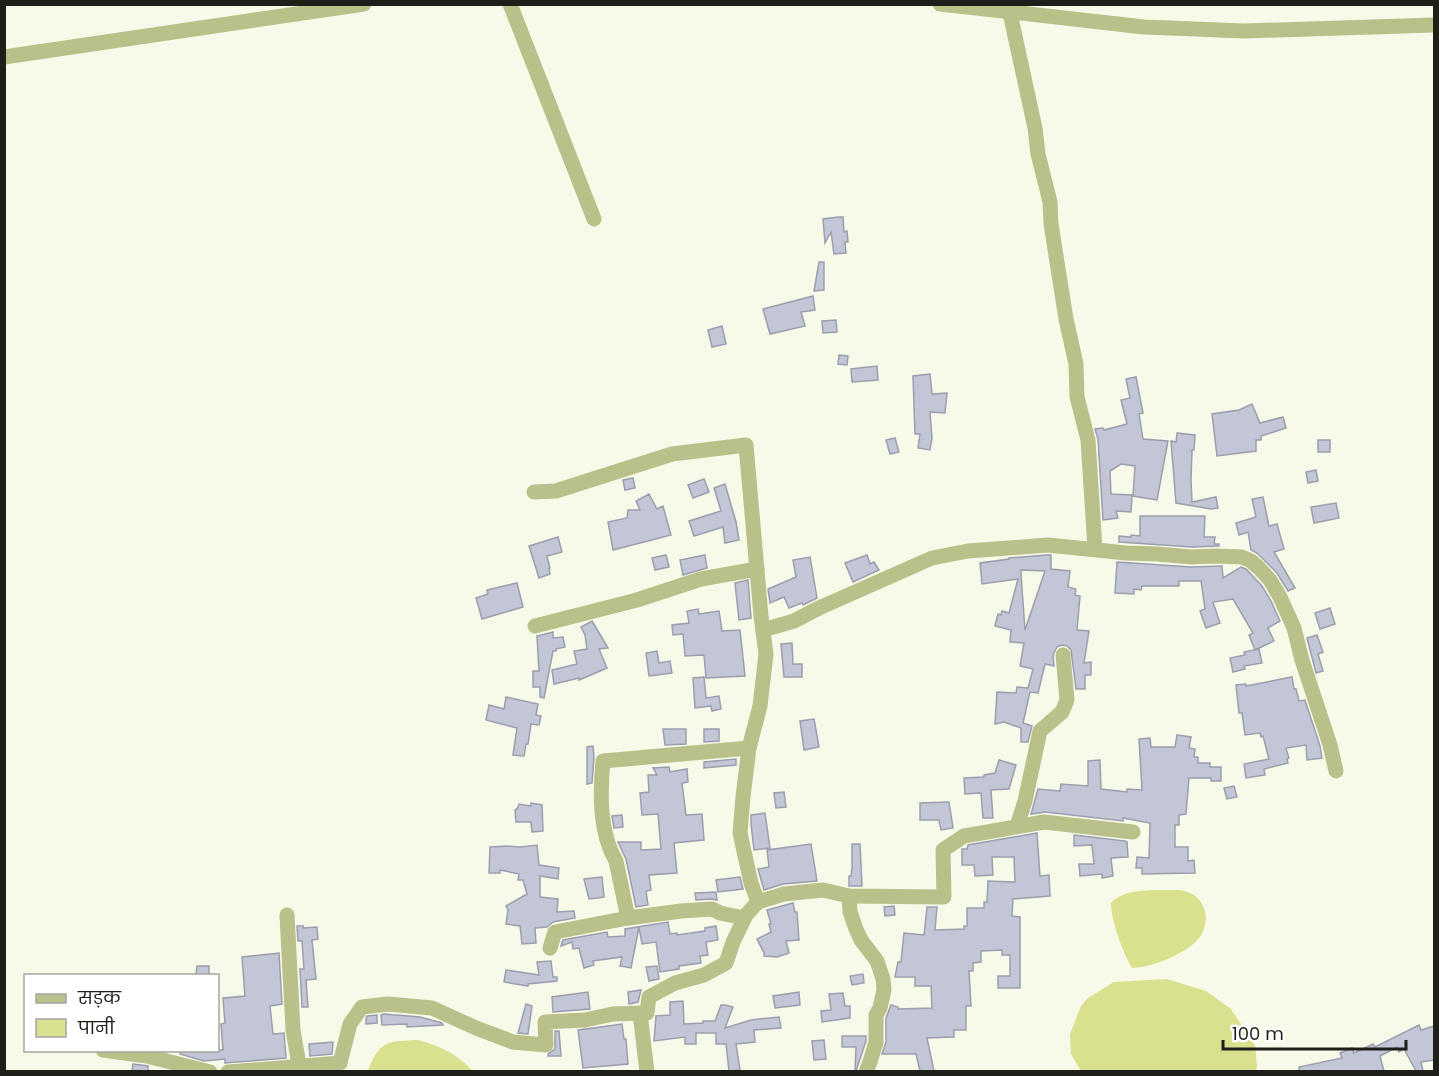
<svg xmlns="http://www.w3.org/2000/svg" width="1439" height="1076" font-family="Poppins,'Noto Sans Devanagari',sans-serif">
  <rect width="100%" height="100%" fill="#f8fae9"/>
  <g fill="#d9e18f">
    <path d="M1173,890c5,0 10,0 14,2 20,6 24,31 12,46 -11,15 -48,30 -67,30 -9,-15 -21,-47 -21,-65 12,-15 45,-13 62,-13z"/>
    <polygon points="1167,979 1206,991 1231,1009 1255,1045 1257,1066 1256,1071 1081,1071 1071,1054 1070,1034 1081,1006 1088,998 1114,982"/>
    <path d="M418,1040c25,7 37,13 55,31h-105c11,-30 20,-30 50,-31z"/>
  </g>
  <g fill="#c2c6d6" stroke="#9a9ead" stroke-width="1.5" fill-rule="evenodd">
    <polygon points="838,217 843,217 844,232 847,231 848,242 845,242 846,253 834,254 831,232 825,243 823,219"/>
    <polygon points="819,262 824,262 824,290 814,291"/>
    <polygon points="813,296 815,310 801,312 805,326 770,334 763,309"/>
    <polygon points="836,320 837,332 823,333 822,321"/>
    <polygon points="722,326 726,344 712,347 708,330"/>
    <polygon points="839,355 848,356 847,365 838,364"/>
    <polygon points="877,366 878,380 852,382 851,369"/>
    <polygon points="930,374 932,394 947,393 945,413 930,412 932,438 930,450 918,448 920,434 915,434 913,376"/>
    <polygon points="1136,377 1143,413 1139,414 1143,439 1168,441 1157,500 1133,496 1135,466 1121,464 1110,471 1111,494 1132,495 1131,512 1116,511 1118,518 1103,520 1098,439 1095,429 1103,428 1104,430 1127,424 1121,400 1130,398 1126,379"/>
    <polygon points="1252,404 1260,423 1283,417 1286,428 1261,436 1261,440 1256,440 1256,451 1217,456 1212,414 1239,410"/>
    <polygon points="1177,433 1195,435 1194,450 1192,450 1191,480 1192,502 1216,497 1218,508 1211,509 1176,503 1171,441 1176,442"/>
    <polygon points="895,438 899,452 890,454 886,440"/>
    <rect x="1318" y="440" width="12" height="12"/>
    <polygon points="1316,470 1318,481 1308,483 1306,472"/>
    <polygon points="633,478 635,488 625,490 623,480"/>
    <polygon points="704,479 709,492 693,498 688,485"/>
    <polygon points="725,484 736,522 739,540 725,543 723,527 694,536 689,521 721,511 714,488"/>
    <polygon points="649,494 657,509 663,506 671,535 613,550 608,522 627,518 628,510 640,510 636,501"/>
    <polygon points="1263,497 1269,526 1277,524 1284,549 1274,552 1295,588 1288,591 1277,573 1257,553 1251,550 1248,532 1239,535 1236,523 1256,517 1252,499"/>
    <polygon points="1336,503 1339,518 1314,523 1311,507"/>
    <polygon points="1140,516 1205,516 1204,537 1215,537 1214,544 1219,544 1219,546 1192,547 1119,542 1119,536 1131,537 1131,535 1140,536"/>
    <polygon points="558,537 562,552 547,556 550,568 549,568 550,574 539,578 529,546"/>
    <polygon points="666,555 669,567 655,570 652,558"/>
    <polygon points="705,555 707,568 683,575 680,560"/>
    <polygon points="867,555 870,564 874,562 879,570 853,582 845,563"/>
    <path d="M1046,555h5v14l19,2 -2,16 8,2 -1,6 5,1 -3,34 12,1 -5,32 7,-1v13h-6v14h-9l-5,-39 -4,-4 -5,-1 -5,2 -4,8 1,11 -9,-2 -7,29 -8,-1 -7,31 9,3 -4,16h-7v-14l-17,-6 -9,2 2,-32 19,1 1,-6 11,1 5,-19 -13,-3 4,-23 -14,-1 1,-12 -16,-4 3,-12 3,1 1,-4 7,2 9,-34 -36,5 -2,-21 29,-4v-1zM1021,570l24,1 -20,59 -4,-55z"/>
    <polygon points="810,557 817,598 803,605 802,603 789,608 784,597 770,603 768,589 796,577 793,560"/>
    <polygon points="1117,562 1191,567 1222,566 1223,578 1241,567 1246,569 1262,586 1271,601 1280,621 1268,628 1274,641 1255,650 1249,635 1253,633 1233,599 1213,602 1220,623 1206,628 1200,611 1205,609 1201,581 1179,581 1179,586 1142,586 1141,590 1134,589 1134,594 1115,593"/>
    <polygon points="748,580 751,618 739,620 735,583"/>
    <polygon points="517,583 523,607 482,619 476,598 488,594 487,590"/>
    <polygon points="1330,608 1335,624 1320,629 1315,613"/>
    <polygon points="698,609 699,614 719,611 722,631 740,630 745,676 706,678 704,655 685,656 683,634 673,635 672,625 689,623 687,611"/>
    <polygon points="592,621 608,648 599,649 607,668 579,680 579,678 554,684 552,670 577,664 574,651 587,649 585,635 581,627"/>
    <polygon points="553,632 553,638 563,637 565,647 556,649 556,651 553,651 544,698 540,697 540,687 533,687 533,671 539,671 537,636"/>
    <polygon points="1317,635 1323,652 1318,654 1323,671 1316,673 1307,638"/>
    <polygon points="792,643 793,664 802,664 802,677 784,677 781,644"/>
    <polygon points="1259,649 1262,663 1244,666 1245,669 1233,672 1230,658 1245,655 1244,652"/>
    <polygon points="657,651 659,663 670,661 672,673 649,676 646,653"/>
    <polygon points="704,677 706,698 719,696 721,709 712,711 711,706 695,708 693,678"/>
    <polygon points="1292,677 1294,689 1296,689 1299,701 1305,700 1320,746 1322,758 1307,760 1306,745 1286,748 1289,758 1287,759 1288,763 1264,769 1265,775 1246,778 1244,764 1269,759 1263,736 1261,737 1260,733 1245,735 1242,713 1239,713 1236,685 1246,684 1246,686"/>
    <polygon points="506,697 538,704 536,715 541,716 539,725 531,724 528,744 526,744 524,756 513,755 517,728 486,720 489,705 504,709"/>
    <polygon points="814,719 819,747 804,750 800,721"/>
    <polygon points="663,729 686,729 686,744 665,745"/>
    <polygon points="704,729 719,729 719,741 704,742"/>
    <polygon points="1177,735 1191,737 1189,748 1195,749 1194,757 1198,757 1198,763 1210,763 1210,767 1221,767 1221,781 1211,781 1211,778 1189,778 1186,814 1179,815 1179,825 1175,825 1175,847 1188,847 1188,861 1194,860 1195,873 1142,874 1142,868 1136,868 1137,857 1149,858 1150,823 1123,818 1123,821 1045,812 1031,814 1038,789 1060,791 1061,784 1088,786 1088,761 1100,760 1101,789 1127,792 1127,789 1142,790 1139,739 1150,738 1151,747 1175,747"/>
    <polygon points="593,746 594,757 592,783 587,784 587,747"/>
    <polygon points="736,759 736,765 704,768 704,762"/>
    <polygon points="999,760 1016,765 1009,789 991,790 993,818 983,818 981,793 965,794 964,778 984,777 984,775 995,773"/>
    <polygon points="669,767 670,772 687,769 688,782 682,783 686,815 702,814 704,840 674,843 677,873 649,875 651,890 646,891 648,905 636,907 626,859 618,842 641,842 641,850 661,849 658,814 642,815 640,793 649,792 648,775 657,775 653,768"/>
    <polygon points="1234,786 1237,797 1227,799 1224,788"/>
    <polygon points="784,792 786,807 776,808 774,793"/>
    <polygon points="949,802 953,828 941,830 939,820 920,820 920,803"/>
    <polygon points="531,803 542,805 543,831 532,832 531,822 516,822 515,810 517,809 519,804 531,806"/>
    <polygon points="765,813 770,848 754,850 751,824 751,815"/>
    <polygon points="622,815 623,827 614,828 612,816"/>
    <polygon points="1037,833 1040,876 1049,875 1050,896 1013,899 1012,916 1020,917 1020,988 998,988 998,976 1010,976 1010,955 1002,955 1002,950 981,951 981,962 973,963 973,971 969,971 971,1006 966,1006 966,1030 954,1030 954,1037 927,1038 934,1071 920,1071 916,1054 882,1054 886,1042 886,1018 891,1005 898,1007 898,1009 932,1008 931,986 915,986 915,977 895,977 898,962 901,962 904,933 924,935 927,907 937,907 935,930 964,929 964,926 967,926 967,908 984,908 984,902 987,902 988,881 1015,882 1014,857 992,857 993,875 975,876 974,865 962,865 962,849 967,849 968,845"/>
    <polygon points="1074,835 1125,841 1127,842 1128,857 1111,858 1113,876 1102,878 1102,874 1080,876 1079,864 1094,864 1092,845 1074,846"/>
    <polygon points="811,844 817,881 783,884 764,890 758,869 769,867 767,850"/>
    <polygon points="852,844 860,844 862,886 849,886 849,876 851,876 852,868"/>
    <polygon points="537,845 539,865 559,868 558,879 540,876 540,897 558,899 557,912 574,911 575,918 553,922 547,927 535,928 536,943 522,944 520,926 506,924 508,910 506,906 527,894 523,880 518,880 519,874 500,870 500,873 489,873 490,847 508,846 520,847"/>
    <polygon points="602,877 604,897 589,899 584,879"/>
    <polygon points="740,877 743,889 718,892 716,880"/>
    <polygon points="716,892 717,900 711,899 696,900 695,893"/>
    <polygon points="793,903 795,912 797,912 799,940 786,941 789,953 777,957 764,956 764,953 757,939 771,932 769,924 771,924 767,910"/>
    <polygon points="894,906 895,915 885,916 884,907"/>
    <polygon points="668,922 670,934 677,933 677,935 705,931 705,928 716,926 718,940 706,942 708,955 700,956 701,963 679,966 679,969 660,972 656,942 642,944 639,927 631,968 620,966 622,957 593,961 594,965 584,968 579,948 573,949 572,942 561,946 563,940 607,932 608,937 625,936 625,929"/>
    <polygon points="297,926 303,926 303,928 317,927 318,939 312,940 316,979 306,980 308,1007 302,1007 300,969 304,969 302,941 298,941"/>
    <polygon points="279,953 282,1004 270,1006 273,1034 284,1033 286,1058 225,1063 225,1059 204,1061 180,1054 180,1050 223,1050 221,1024 225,1023 223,998 245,996 242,957"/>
    <polygon points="551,961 553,977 557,977 557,981 528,984 528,986 504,982 506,970 539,975 537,962"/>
    <polygon points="197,966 209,966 209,975 196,975"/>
    <polygon points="657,966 659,979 649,981 646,967"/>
    <polygon points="863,974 864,983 852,985 850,976"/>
    <polygon points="641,990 638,1002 629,1004 628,992"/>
    <polygon points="588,992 590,1009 553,1012 552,997"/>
    <polygon points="799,992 800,1005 775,1008 773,996"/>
    <polygon points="843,993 845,1006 850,1006 850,1018 822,1022 821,1011 831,1010 829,994"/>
    <polygon points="683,1001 684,1024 703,1023 703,1021 715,1021 721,1005 725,1005 733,1007 725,1028 751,1020 779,1017 781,1028 754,1030 755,1042 736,1044 740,1070 729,1071 726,1044 716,1044 716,1033 696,1033 696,1044 685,1044 685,1037 654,1041 656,1016 670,1015 670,1002"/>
    <polygon points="526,1004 532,1006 528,1034 518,1033"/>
    <polygon points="384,1014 420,1017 442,1023 443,1025 407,1027 407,1024 382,1025 381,1015"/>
    <polygon points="377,1015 377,1023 366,1024 366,1019 367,1016"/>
    <polygon points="622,1024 624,1039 626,1039 628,1064 583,1068 578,1030"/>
    <polygon points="1419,1025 1421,1030 1434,1026 1434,1060 1421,1062 1423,1071 1416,1071 1404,1049 1399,1052 1397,1047 1380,1056 1384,1071 1299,1071 1299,1067 1342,1058 1340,1053 1352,1048 1354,1053 1373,1044 1375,1047"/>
    <polygon points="555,1031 559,1031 561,1056 548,1056 548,1054 555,1049"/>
    <polygon points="842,1036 866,1036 866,1041 856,1071 855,1071 856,1047 842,1047"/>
    <polygon points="824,1040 826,1059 814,1060 812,1041"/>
    <polygon points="333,1042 332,1054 310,1056 309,1044"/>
    <polygon points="133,1064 148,1066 148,1071 132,1071"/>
  </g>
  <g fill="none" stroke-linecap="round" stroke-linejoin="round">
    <g stroke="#bac089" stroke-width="15">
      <polyline points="510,4 594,219"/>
      <polyline points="940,4 1144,27 1244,31 1434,25"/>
      <polyline points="1008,4 1035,128 1038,154 1050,202 1051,224 1066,319 1076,364 1077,397 1088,440 1095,549"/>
      <polyline points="4,57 364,4"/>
      <polyline points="534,492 556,491 672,454 746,445 761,616 766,654 760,706 749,748 743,797 740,833 751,883 758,902"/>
      <polyline points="535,626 637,600 701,579 757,569"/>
      <polyline points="763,630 794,621 819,608 932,558 968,551 1048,545 1126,553 1157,554 1192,557 1215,556 1242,557 1251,561 1259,568 1270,580 1280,597 1294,628 1302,660 1330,745 1336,771"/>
      <polyline points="1017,826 1025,801 1040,731 1062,712 1067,700 1063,655"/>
      <polyline points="849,896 850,912 856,929 861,940 877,961 883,979 884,990 880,1008 876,1015 876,1042 870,1062 866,1072"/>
      <polyline points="287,915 293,1030 299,1065"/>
      <path d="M628,918l-12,-57c-17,-29 -16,-68 -13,-100l146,-13"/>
      <polyline points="550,948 555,932 628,918 681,911 712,909 720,913 744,918"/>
      <polyline points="640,1013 647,1072"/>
      <polyline points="103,1050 147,1056 210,1072"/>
      <polyline points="228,1072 340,1063 350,1024 362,1007 388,1004 432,1008 476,1028 513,1042 546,1045 545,1022 585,1020 613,1014 647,1013 649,997 675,983 704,975 726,963 733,942 746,915 758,902 784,894 823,890 849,896 944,897 943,850 964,836 1044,822 1133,832"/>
    </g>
  </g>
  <rect width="1439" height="1076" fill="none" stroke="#1e1f19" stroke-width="12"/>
  <rect x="24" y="974" width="195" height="78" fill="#ffffff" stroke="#a5a5a3" stroke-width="1.5"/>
  <rect x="36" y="994" width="30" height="9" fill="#bac089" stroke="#a5a5a3" stroke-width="1.5"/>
  <text x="78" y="1004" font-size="18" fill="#1e1f19">सड़क</text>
  <rect x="36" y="1019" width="30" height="18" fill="#d9e18f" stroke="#a5a5a3" stroke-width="1.5"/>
  <text x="78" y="1034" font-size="18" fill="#1e1f19">पानी</text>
  <path d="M1223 1040v9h183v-9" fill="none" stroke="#1e1f19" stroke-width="3"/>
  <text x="1232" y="1040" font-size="18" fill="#1e1f19" stroke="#ffffff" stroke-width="4.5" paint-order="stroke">100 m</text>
</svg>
